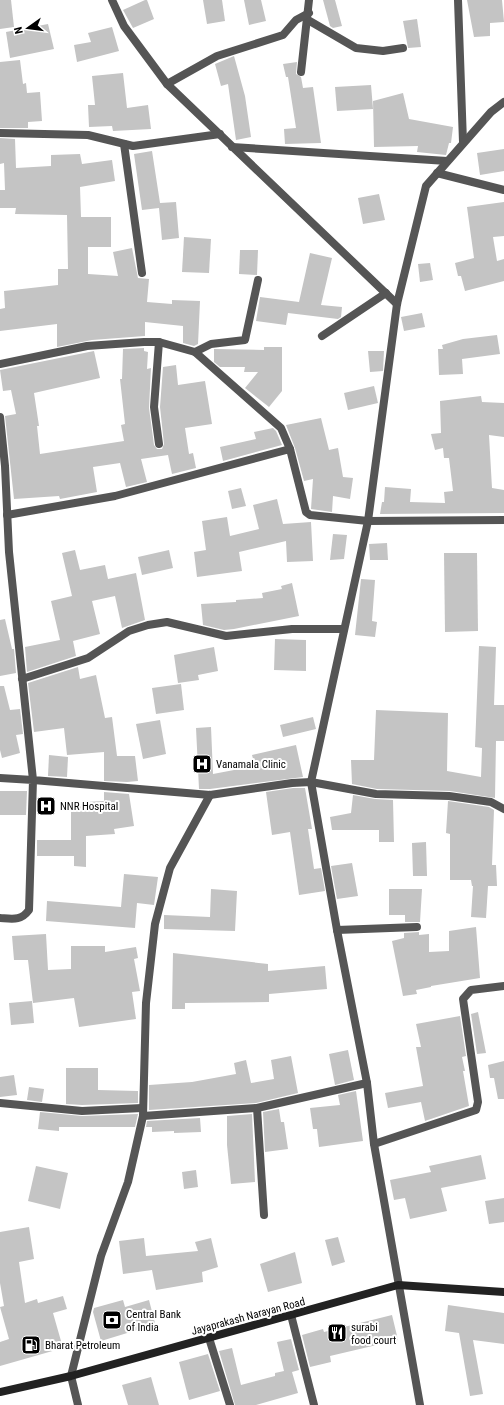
<svg xmlns="http://www.w3.org/2000/svg" width="504" height="1405" font-family="'Roboto Condensed',sans-serif">
  <rect width="100%" height="100%" fill="#fff"/>
  <g fill="#c4c4c4">
    <polygon points="0,0 11,0 14,27 0,29"/>
    <polygon points="145,0 147,0 154,19 133,28 123,10"/>
    <polygon points="203,0 222,0 225,21 207,24"/>
    <polygon points="244,0 261,0 266,21 249,25"/>
    <polygon points="323,0 335,0 342,26 333,28 330,26"/>
    <polygon points="467,0 502,0 504,22 490,23 490,36 474,37"/>
    <polygon points="417,19 421,47 408,48 403,21"/>
    <polygon points="48,24 54,49 10,58 6,32"/>
    <polygon points="112,27 119,51 77,62 74,45 91,42 88,33"/>
    <polygon points="234,56 245,96 251,137 236,140 228,84 221,86 215,64"/>
    <polygon points="20,60 23,84 26,83 27,93 40,92 42,121 28,122 28,128 0,128 0,62"/>
    <polygon points="297,62 296,74 301,77 303,88 313,87 321,143 285,144 284,129 296,128 288,77 286,77 283,64"/>
    <polygon points="123,73 127,108 148,105 151,129 113,131 112,126 89,127 88,105 95,105 92,76"/>
    <polygon points="371,85 373,109 337,111 335,87"/>
    <polygon points="403,93 409,119 453,127 451,143 449,143 446,155 417,152 418,146 374,147 373,101"/>
    <polygon points="0,138 15,139 16,168 51,166 51,155 80,154 82,164 112,160 115,181 80,187 81,217 111,217 111,247 88,247 88,274 118,276 113,252 132,248 138,278 149,279 147,302 172,304 172,300 200,301 198,344 194,346 183,343 183,326 145,322 145,336 92,340 57,347 57,324 0,331 0,309 5,308 4,291 58,285 58,269 68,269 67,215 15,214 16,208 0,208 0,190 5,190 4,163 0,164"/>
    <polygon points="504,149 504,171 480,175 477,153"/>
    <polygon points="152,151 160,203 176,202 179,238 162,240 159,208 142,210 134,154"/>
    <polygon points="379,194 385,220 363,224 358,198"/>
    <polygon points="504,202 504,236 493,237 497,261 504,259 504,281 465,291 461,276 458,276 455,263 474,258 467,207"/>
    <polygon points="184,237 211,239 209,273 182,272"/>
    <polygon points="240,250 258,250 257,275 239,274"/>
    <polygon points="310,253 332,258 321,305 342,307 341,317 338,319 288,313 286,325 256,321 260,297 299,302"/>
    <polygon points="430,263 433,280 420,282 418,264"/>
    <polygon points="422,313 425,327 404,331 401,317"/>
    <polygon points="497,335 500,354 462,359 463,374 439,375 438,349 443,349 442,345 463,339"/>
    <polygon points="264,347 282,347 282,391 269,407 245,388 258,372 244,372 245,367 220,367 214,362 214,349 264,350"/>
    <polygon points="144,348 144,351 148,352 147,369 151,368 149,408 154,445 157,449 162,449 164,444 160,407 163,367 176,365 178,385 205,381 212,424 185,428 189,454 193,453 196,468 172,474 168,455 141,459 147,482 126,487 120,463 93,467 97,492 60,499 59,496 14,499 5,416 16,414 11,390 3,391 0,370 94,351 100,378 34,393 39,426 37,426 40,454 124,441 121,425 125,424 120,379 122,379 123,349"/>
    <polygon points="368,351 384,351 383,371 370,372"/>
    <polygon points="374,386 378,403 348,410 344,393"/>
    <polygon points="481,396 482,402 504,403 504,437 489,435 492,488 504,490 504,513 380,514 382,502 384,502 385,487 411,489 410,502 445,503 444,492 453,491 449,458 444,458 443,448 435,450 431,434 441,433 440,401"/>
    <polygon points="321,418 329,450 338,448 343,477 353,478 350,499 333,496 332,512 311,509 313,479 304,481 295,448 286,425"/>
    <polygon points="273,428 276,431 282,445 223,461 220,447 256,439 254,432"/>
    <polygon points="241,488 246,506 232,509 228,491"/>
    <polygon points="277,499 283,524 311,522 313,561 287,562 286,541 239,552 242,571 197,577 194,552 206,550 202,521 227,517 230,536 259,529 253,505"/>
    <polygon points="333,534 347,535 344,559 330,560"/>
    <polygon points="387,543 388,560 370,560 369,544"/>
    <polygon points="75,550 80,570 105,565 108,579 136,573 145,620 122,628 115,596 92,601 100,634 73,641 76,656 27,672 25,647 60,640 51,601 72,596 62,553"/>
    <polygon points="169,550 173,568 142,575 138,557"/>
    <polygon points="444,553 477,553 478,631 445,632"/>
    <polygon points="361,579 375,580 372,621 377,622 375,637 355,635"/>
    <polygon points="292,583 299,616 234,629 224,630 203,625 201,604 236,602 236,600 263,598 262,593 282,589 281,586"/>
    <polygon points="5,619 12,649 14,649 16,673 0,676 0,620"/>
    <polygon points="275,639 306,640 306,671 274,670"/>
    <polygon points="479,646 496,647 494,705 504,705 504,741 496,741 495,798 450,791 377,789 352,784 351,760 374,760 376,710 448,713 447,771 481,777 482,748 475,747"/>
    <polygon points="214,647 218,671 198,675 199,680 178,683 174,655"/>
    <polygon points="78,667 80,679 96,675 105,718 112,717 117,756 135,756 138,781 127,782 104,781 104,752 67,755 64,728 34,732 28,683"/>
    <polygon points="181,684 184,710 156,714 152,688"/>
    <polygon points="0,686 4,686 10,710 20,709 23,734 16,735 20,753 2,758 0,750"/>
    <polygon points="313,717 316,729 283,737 280,725"/>
    <polygon points="160,720 166,754 143,759 136,724"/>
    <polygon points="211,727 213,774 255,766 252,755 296,745 303,777 210,789 199,789 196,728"/>
    <polygon points="49,755 68,757 67,777 48,776"/>
    <polygon points="293,788 305,788 312,829 308,829 314,869 321,868 325,891 299,895 290,832 272,835 266,792"/>
    <polygon points="0,791 27,791 26,815 0,815"/>
    <polygon points="104,792 129,794 134,826 114,829 115,834 86,836 86,867 74,866 74,856 37,856 37,840 71,840 71,805 86,806 86,802 104,801"/>
    <polygon points="353,795 375,799 393,800 394,842 379,842 379,830 332,830 330,817 351,813"/>
    <polygon points="448,801 489,807 494,810 492,865 496,865 497,886 488,886 486,918 471,917 473,886 472,886 471,880 450,880 450,834 446,833"/>
    <polygon points="426,842 427,876 413,876 412,843"/>
    <polygon points="352,863 358,896 337,899 331,866"/>
    <polygon points="124,874 158,877 154,905 137,903 135,928 46,921 47,901 121,907"/>
    <polygon points="211,889 237,891 235,931 164,929 164,915 210,917"/>
    <polygon points="389,889 422,889 420,922 405,922 405,915 389,915"/>
    <polygon points="476,927 480,978 431,986 431,987 416,990 417,994 403,996 392,941 404,938 404,933 419,932 419,935 429,934 429,952 449,951 449,931"/>
    <polygon points="46,934 48,970 71,969 71,946 105,946 105,952 136,947 138,958 134,959 140,991 132,992 136,1019 79,1027 74,998 33,1003 28,960 14,960 12,936"/>
    <polygon points="173,953 268,964 268,971 325,966 327,989 269,994 269,1002 185,1003 185,1009 172,1009"/>
    <polygon points="32,1001 34,1023 11,1025 9,1003"/>
    <polygon points="478,1012 486,1053 477,1054 471,1014"/>
    <polygon points="460,1016 466,1056 462,1057 465,1071 463,1071 469,1106 425,1121 421,1102 388,1108 385,1093 423,1086 416,1047 421,1047 416,1024"/>
    <polygon points="348,1050 354,1080 335,1085 329,1054"/>
    <polygon points="291,1056 298,1093 256,1103 149,1110 149,1085 192,1082 236,1074 234,1063 246,1060 251,1083 274,1079 271,1060"/>
    <polygon points="504,1061 504,1099 498,1099 494,1078 490,1078 488,1065"/>
    <polygon points="66,1068 98,1068 98,1090 138,1091 138,1103 82,1105 66,1104"/>
    <polygon points="14,1075 17,1095 0,1097 0,1077"/>
    <polygon points="29,1087 44,1089 42,1102 27,1100"/>
    <polygon points="356,1091 363,1141 319,1147 317,1129 313,1129 310,1108 340,1105 338,1095"/>
    <polygon points="279,1109 281,1122 284,1122 288,1149 265,1152 263,1112"/>
    <polygon points="40,1112 82,1116 138,1114 135,1127 59,1127 59,1131 38,1129"/>
    <polygon points="252,1114 255,1182 231,1184 227,1145 227,1116"/>
    <polygon points="200,1118 201,1132 174,1133 174,1131 152,1132 152,1127 146,1127 147,1121"/>
    <polygon points="481,1155 486,1179 441,1188 447,1211 410,1219 405,1198 394,1200 390,1180 431,1172 429,1166"/>
    <polygon points="36,1166 68,1173 60,1209 28,1201"/>
    <polygon points="196,1170 198,1187 184,1189 182,1172"/>
    <polygon points="504,1198 504,1222 489,1224 485,1201"/>
    <polygon points="29,1227 34,1259 19,1262 25,1303 37,1299 38,1303 63,1296 67,1309 53,1313 63,1348 0,1366 0,1342 9,1339 0,1307 4,1306 0,1283 0,1232"/>
    <polygon points="338,1237 345,1262 332,1266 325,1240"/>
    <polygon points="144,1238 146,1256 198,1251 195,1242 211,1238 218,1267 202,1272 203,1282 156,1290 152,1270 123,1274 119,1241"/>
    <polygon points="295,1252 302,1283 268,1292 260,1264"/>
    <polygon points="123,1300 125,1307 149,1300 156,1327 137,1332 137,1330 101,1341 93,1312 94,1308"/>
    <polygon points="448,1305 504,1313 504,1344 473,1340 483,1394 470,1396 459,1333 445,1331"/>
    <polygon points="392,1315 398,1340 330,1356 331,1362 310,1367 302,1335 323,1329 324,1332"/>
    <polygon points="291,1339 299,1370 292,1372 298,1393 256,1405 235,1405 219,1351 232,1348 241,1385 275,1376 275,1373 284,1371 277,1342"/>
    <polygon points="208,1354 220,1391 189,1400 179,1362"/>
    <polygon points="151,1377 159,1405 128,1405 122,1385"/>
  </g>
  <g fill="none" stroke-linecap="round" stroke-linejoin="round">
    <g stroke="#555" stroke-width="8">
      <polyline points="112,0 124,26 167,84 397,304"/>
      <polyline points="458,0 463,142"/>
      <polyline points="308,20 356,48 383,51 403,48"/>
      <polyline points="301,72 309,0"/>
      <polyline points="167,84 217,56 283,35 296,20 309,13"/>
      <polyline points="0,133 88,135 133,146 220,134"/>
      <polyline points="124,144 142,273"/>
      <polyline points="232,147 447,161"/>
      <polyline points="437,173 504,190"/>
      <polyline points="322,336 386,293"/>
      <polyline points="159,342 154,407 159,444"/>
      <polyline points="195,352 211,344 245,340 258,280"/>
      <polyline points="0,364 87,346 144,342 159,342 195,352 281,428 290,449"/>
      <polyline points="0,417 5,466 9,552 33,780 210,795 292,783 311,782 376,794 449,796 491,802 504,809"/>
      <polyline points="7,515 115,496 290,449 306,512 310,515 368,521 504,520"/>
      <polyline points="22,679 88,658 129,631 148,625 167,622 226,636 292,629 344,629"/>
      <path d="M0,778l33,2 -4,130c-8,11 -16,9 -29,8"/>
      <polyline points="337,930 417,927"/>
      <polyline points="0,1103 82,1111 142,1108"/>
      <polyline points="257,1108 264,1215"/>
      <polyline points="143,1116 257,1108 367,1083"/>
      <polyline points="374,1144 476,1110 478,1102 463,999 471,990 504,986"/>
      <polyline points="291,1315 314,1405"/>
      <polyline points="209,1338 230,1405"/>
      <polyline points="78,1405 71,1376 101,1256 128,1182 143,1116 146,1003 155,924 170,868 210,795"/>
      <polyline points="420,1405 374,1144 367,1083 337,930 311,782 368,521 397,304 426,186 491,112 504,102"/>
    </g>
    <polyline stroke="#222" stroke-width="8" points="0,1392 71,1376 398,1285 504,1292"/>
  </g>
  <defs>
    <symbol id="hospital-square" viewBox="-11 -11 22 22"><rect x="-9" y="-9" width="18" height="18" rx="4" fill="#000" stroke="#fff"/><path d="M-5-5h3v3.5h4V-5h3V5h-3V1.5h-4V5h-3Z" fill="#fff"/></symbol>
    <symbol id="bank-square" viewBox="-11 -11 22 22"><rect x="-9" y="-9" width="18" height="18" rx="4" fill="#000" stroke="#fff"/><path d="M-6-4H6V4H-6ZM0-2.3a2.3 2.3 0 1 0 0 4.6a2.3 2.3 0 1 0 0-4.6Z" fill="#fff"/></symbol>
    <symbol id="restaurant-square" viewBox="-11 -11 22 22"><rect x="-9" y="-9" width="18" height="18" rx="4" fill="#000" stroke="#fff"/><path d="M-5-6h1v4h1v-4h1v4h1v-4h1v5L-1.5 .5V6h-2V.5L-5-1ZM5-6V6H3V1.5H1.5Q1.5-4 5-6Z" fill="#fff"/></symbol>
    <symbol id="fuel-square" viewBox="-11 -11 22 22"><rect x="-9" y="-9" width="18" height="18" rx="4" fill="#000" stroke="#fff"/><path d="M-5.5-6h7V0h2V4h1.3V-2.5L3-4.5l.8-.8L6-3V5H2.5V1h-1V6h-7ZM-4.2-4.7v3.2H.2V-4.7Z" fill="#fff"/></symbol>
  </defs>
  <g fill-rule="evenodd">
    <use href="#hospital-square" x="191" y="753" width="22" height="22"/>
    <use href="#hospital-square" x="35" y="795" width="22" height="22"/>
    <use href="#bank-square" x="101" y="1309" width="22" height="22"/>
    <use href="#restaurant-square" x="326" y="1322" width="22" height="22"/>
    <use href="#fuel-square" x="20" y="1334" width="22" height="22"/>
  </g>
  <g text-anchor="middle" stroke-width="4" stroke-linejoin="round" paint-order="stroke">
    <g font-size="11" fill="#000" stroke="#fff" text-anchor="start">
      <text x="216" y="768">Vanamala Clinic</text>
      <text x="60" y="810">NNR Hospital</text>
      <text x="126" y="1318">Central Bank<tspan x="126" dy="13">of India</tspan></text>
      <text x="351" y="1331">surabi<tspan x="351" dy="13">food court</tspan></text>
      <text x="45" y="1349">Bharat Petroleum</text>
    </g>
    <g font-size="11" fill="#000" stroke="#fff">
      <text transform="translate(248 1316) rotate(-15)" y="4">Jayaprakash Narayan Road</text>
    </g>
  </g>
  <g transform="translate(28 28) rotate(256)" stroke="#ffffff" stroke-width="3" paint-order="stroke">
  <path d="M0-3L7 15L0 10L-7 15Z" fill="#000000"/>
  <text y="-6" font-size="11" font-weight="bold" text-anchor="middle" fill="#000000">N</text>
  </g>
</svg>
